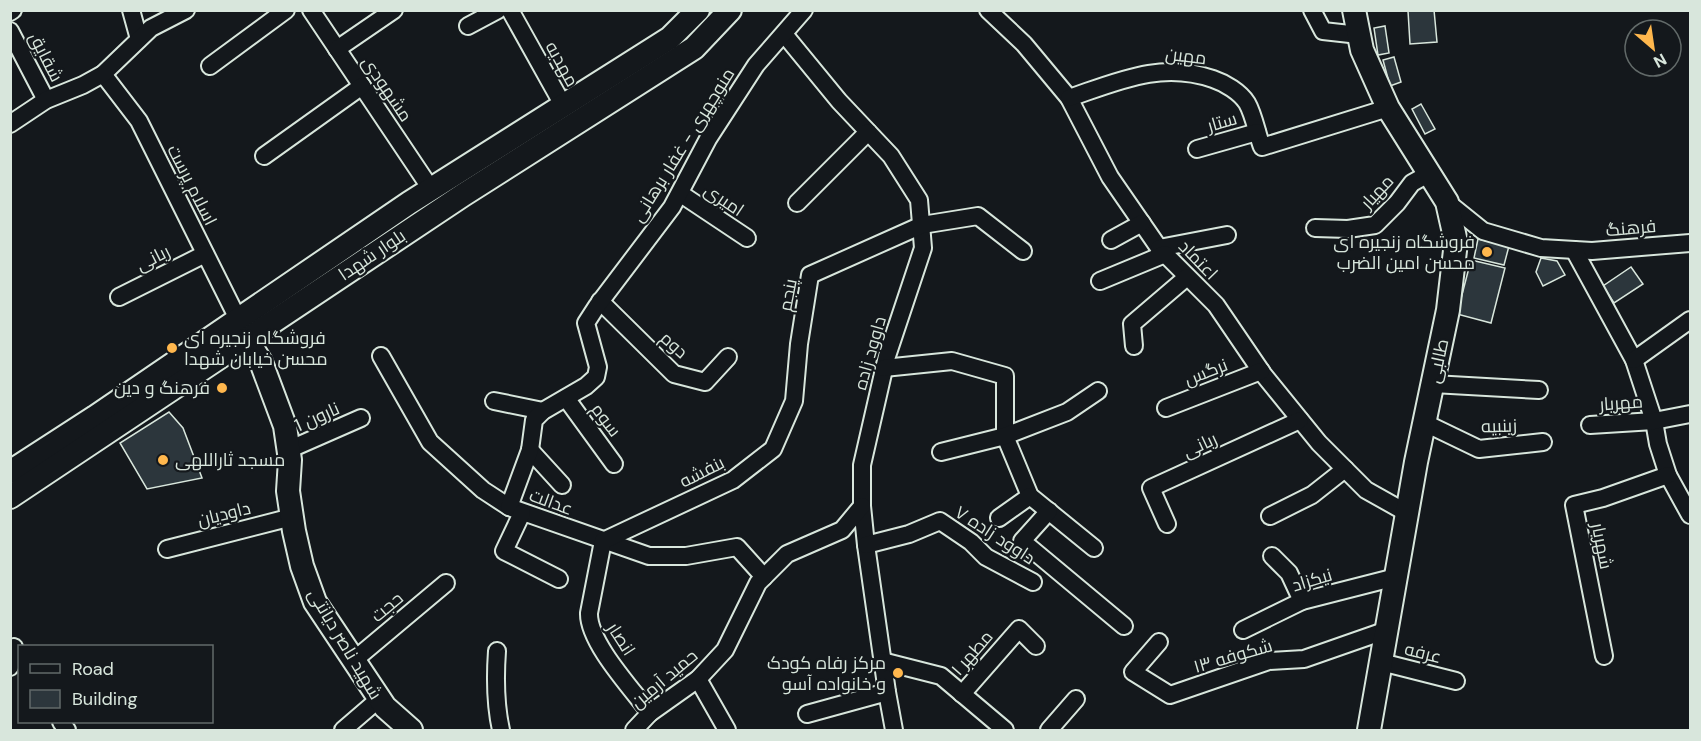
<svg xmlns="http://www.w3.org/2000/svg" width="1701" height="741" font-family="'DM Sans',Cairo,sans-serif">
  <rect width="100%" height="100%" fill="#14181c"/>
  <g fill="#2c363c" stroke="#d8e6dc" stroke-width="1.5">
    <polygon points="1434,10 1437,42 1410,44 1408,11"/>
    <polygon points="1385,26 1389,53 1378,55 1374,28"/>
    <polygon points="1394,57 1401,82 1390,86 1383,60"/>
    <polygon points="1421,104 1435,129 1425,134 1412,109"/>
    <polygon points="1478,239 1509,246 1504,265 1474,258"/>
    <polygon points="1541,258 1557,261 1565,275 1543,286 1536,272"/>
    <polygon points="1471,260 1505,268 1491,323 1457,314"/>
    <polygon points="1631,267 1643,284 1614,303 1603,286"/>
    <polygon points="169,412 183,428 202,478 147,489 120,443"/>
  </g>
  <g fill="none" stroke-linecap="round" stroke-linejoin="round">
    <defs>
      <g id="minor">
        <polyline points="131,10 139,39"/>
        <polyline points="311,10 431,189"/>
        <polyline points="510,10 563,105"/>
        <polyline points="988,10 1024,44 1069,98 1110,177 1159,248 1216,305 1263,374 1319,443 1366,490 1407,513"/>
        <polyline points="1312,10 1323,31 1359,35"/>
        <polyline points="10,12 13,10"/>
        <polyline points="468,26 498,10"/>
        <polyline points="10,31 46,100"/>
        <polyline points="784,34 839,101 891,156 919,200 923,248 887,356 862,465 862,506 866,545 887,692 894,730"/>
        <polyline points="337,49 394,10"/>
        <polyline points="210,66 286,10"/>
        <polyline points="103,74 139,121 238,319"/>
        <path d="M1069,98c50,-17 92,-37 144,-19 12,4 27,13 34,24 7,12 10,31 15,44l126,-39"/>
        <polyline points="10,124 46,100 83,85 103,74 151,28 186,10"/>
        <polyline points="1197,149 1257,132"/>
        <polyline points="264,156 362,86"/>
        <polyline points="681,194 747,238"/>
        <polyline points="1447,202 1483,231 1541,248 1592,251 1690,243"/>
        <polyline points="797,203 868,132"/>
        <polyline points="1315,228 1348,229 1375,225 1397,203 1412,183 1430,173"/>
        <polyline points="1111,240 1142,223"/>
        <polyline points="1159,248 1227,235"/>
        <polyline points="1574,250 1634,360 1654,421 1658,444 1668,475 1690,515"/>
        <polyline points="1100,281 1165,254"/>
        <polyline points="119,297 205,254"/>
        <polyline points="600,301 674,374 705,382 728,357"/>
        <polyline points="1134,346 1132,324 1187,277"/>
        <polyline points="381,356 430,442 483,490 509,507 649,556 686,556 737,547 764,577"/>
        <polyline points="1634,360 1690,320"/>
        <polyline points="884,368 952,361 1005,376 1005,436 1030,496 1094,548"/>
        <polyline points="1433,384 1539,390"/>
        <polyline points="566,398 614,464"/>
        <polyline points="494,401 543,411"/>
        <polyline points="1166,408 1261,371"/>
        <polyline points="1425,423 1479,449 1543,442"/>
        <polyline points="1590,425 1654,421 1690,414"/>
        <polyline points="288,450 361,418"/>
        <polyline points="530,450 562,485"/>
        <polyline points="941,452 1005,436 1067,412 1098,391"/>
        <polyline points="509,507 530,450 534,420 543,411 586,386 596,377 598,367 586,323 597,306 672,207 708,139 756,65 804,10"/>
        <polyline points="1049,511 1022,541 1124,626"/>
        <polyline points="522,513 504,551 559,579"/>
        <polyline points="1270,516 1312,495 1345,469"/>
        <polyline points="999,518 1030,496"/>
        <polyline points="1167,524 1151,488 1300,420"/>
        <polyline points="866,545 909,534 940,521 971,542 986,557 1033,582"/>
        <polyline points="167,549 292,517"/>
        <polyline points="1272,556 1289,573 1302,601"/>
        <polyline points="1243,630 1302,601 1396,577"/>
        <polyline points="1159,642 1133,672 1170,695 1269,661 1304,659 1387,630"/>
        <path d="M497,651c-2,28 -2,52 4,79"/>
        <polyline points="1604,656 1574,505 1603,498 1668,475"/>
        <polyline points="353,661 446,583"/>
        <polyline points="882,661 941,676 1005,730"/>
        <polyline points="1381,662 1456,681"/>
        <polyline points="10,667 14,647"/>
        <polyline points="698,679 727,730"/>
        <polyline points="962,694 1019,629 1036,646"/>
        <path d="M650,713c-18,-24 -62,-71 -61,-100l14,-72 130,-61 40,-31 21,-48 5,-57 11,-69 112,-50 56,-9 45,35"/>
        <polyline points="807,714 887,692"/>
        <polyline points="61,722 67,730"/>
        <polyline points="343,730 379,699"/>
        <polyline points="634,730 650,713 698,679 725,650 758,583 787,554 842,530 862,506"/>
        <polyline points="1049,730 1076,699"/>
      </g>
      <g id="major">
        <polyline points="1354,10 1362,50 1388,108 1447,202 1456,242 1448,310 1416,462 1369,730"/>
        <polyline points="247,340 261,362 285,426 290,460 288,491 294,531 302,566 315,602 385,707 411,730"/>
        <polyline points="10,472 95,417 409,203 670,38 698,10"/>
        <polyline points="10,497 463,195 694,48 730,10"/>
      </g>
    </defs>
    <use href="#minor" stroke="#d8e6dc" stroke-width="20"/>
    <use href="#major" stroke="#d8e6dc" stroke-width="26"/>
    <use href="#minor" stroke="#14181c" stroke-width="16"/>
    <use href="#major" stroke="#14181c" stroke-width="22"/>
  </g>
  <g fill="#ffb74d" stroke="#14181c" stroke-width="2">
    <circle cx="1487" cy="252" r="6"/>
    <circle cx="172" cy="348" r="6"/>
    <circle cx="222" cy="388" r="6"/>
    <circle cx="163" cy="460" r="6"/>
    <circle cx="898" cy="673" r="6"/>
  </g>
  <g text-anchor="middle" stroke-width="4.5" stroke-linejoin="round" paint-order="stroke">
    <g font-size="18" fill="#d8e6dc" stroke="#14181c">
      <text transform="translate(1186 56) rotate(7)" y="6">مهین</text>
      <text transform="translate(46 57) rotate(63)" y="6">شقایق</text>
      <text transform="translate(562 64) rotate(61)" y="6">مهدیه</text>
      <text transform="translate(387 89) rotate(56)" y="6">مشهودی</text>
      <text transform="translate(1222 122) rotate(-16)" y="6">ستار</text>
      <text transform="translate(683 145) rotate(-58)" y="6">منوچهری - غفار برهانی</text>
      <text transform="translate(192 185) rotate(63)" y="6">اسلام پرست</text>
      <text transform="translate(1377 192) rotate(-47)" y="6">مهیار</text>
      <text transform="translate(724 200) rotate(34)" y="6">امیری</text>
      <text transform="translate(1631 228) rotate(-5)" y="6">فرهنگ</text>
      <text transform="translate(372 255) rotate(-34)" y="6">بلوار شهدا</text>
      <text transform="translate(153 258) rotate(-27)" y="6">ربانی</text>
      <text transform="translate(1198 260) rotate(46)" y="6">اعتماد</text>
      <text transform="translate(788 295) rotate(-79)" y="6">پنجم</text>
      <text transform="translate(674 345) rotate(42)" y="6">دوم</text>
      <text transform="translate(870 353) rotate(-74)" y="6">داوود زاده</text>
      <text transform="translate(1438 361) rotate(-78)" y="6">طالبی</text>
      <text transform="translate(1206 372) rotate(-21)" y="6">نرگس</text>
      <text transform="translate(1621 403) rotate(-4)" y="6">مهریار</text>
      <text transform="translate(317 417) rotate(-24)" y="6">نارون 1</text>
      <text transform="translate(606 420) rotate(53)" y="6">سوم</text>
      <text transform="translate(1499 426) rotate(-2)" y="6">زینبیه</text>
      <text transform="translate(1200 445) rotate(-25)" y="6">ربانی</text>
      <text transform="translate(702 472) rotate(-27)" y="6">بنفشه</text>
      <text transform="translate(551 502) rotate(20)" y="6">عدالت</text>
      <text transform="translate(224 514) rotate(-14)" y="6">داودیان</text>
      <text transform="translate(995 535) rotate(33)" y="6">داوود زاده ۷</text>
      <text transform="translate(1602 546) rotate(79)" y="6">شهریار</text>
      <text transform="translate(1312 580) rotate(-17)" y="6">نیکزاد</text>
      <text transform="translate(387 607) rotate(-40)" y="6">حجت</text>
      <text transform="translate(621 639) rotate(57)" y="6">انصار</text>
      <text transform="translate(345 644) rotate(59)" y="6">شهید ناصر دیانتی</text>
      <text transform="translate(972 653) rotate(-49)" y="6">مطهر ۱</text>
      <text transform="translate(1423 653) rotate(14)" y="6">عرفه</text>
      <text transform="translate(1233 656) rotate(-16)" y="6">شکوفه ۱۳</text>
      <text transform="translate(664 679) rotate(-40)" y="6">حمید آرمین</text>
    </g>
    <g font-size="18" fill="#d8e6dc" stroke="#14181c" text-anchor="end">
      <text x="1475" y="248">فروشگاه زنجیره ای<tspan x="1475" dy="21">محسن امین الضرب</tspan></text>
      <text x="184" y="344" text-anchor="start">فروشگاه زنجیره ای<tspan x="184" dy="21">محسن خیابان شهدا</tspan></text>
      <text x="210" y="394">فرهنگ و دین</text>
      <text x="175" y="466" text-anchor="start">مسجد ثاراللهی</text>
      <text x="886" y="669">مرکز رفاه کودک<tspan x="886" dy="21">و خانواده آسو</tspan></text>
    </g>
  </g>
  <rect width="1701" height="741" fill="none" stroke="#d8e6dc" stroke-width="24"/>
  <rect x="18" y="645" width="195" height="78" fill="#14181c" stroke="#626a69" stroke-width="1.5"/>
  <rect x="30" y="664" width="30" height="9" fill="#14181c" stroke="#626a69" stroke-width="1.5"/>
  <text x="72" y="675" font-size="18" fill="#d8e6dc">Road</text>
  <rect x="30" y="690" width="30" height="18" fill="#2c363c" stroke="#626a69" stroke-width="1.5"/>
  <text x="72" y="705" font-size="18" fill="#d8e6dc">Building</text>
  <g transform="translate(1653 48) rotate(151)"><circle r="28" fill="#14181c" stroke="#626a69" stroke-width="1.5"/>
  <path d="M0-4.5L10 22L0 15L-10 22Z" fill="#ffb74d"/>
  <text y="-9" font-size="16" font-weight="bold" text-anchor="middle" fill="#d8e6dc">N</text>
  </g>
</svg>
